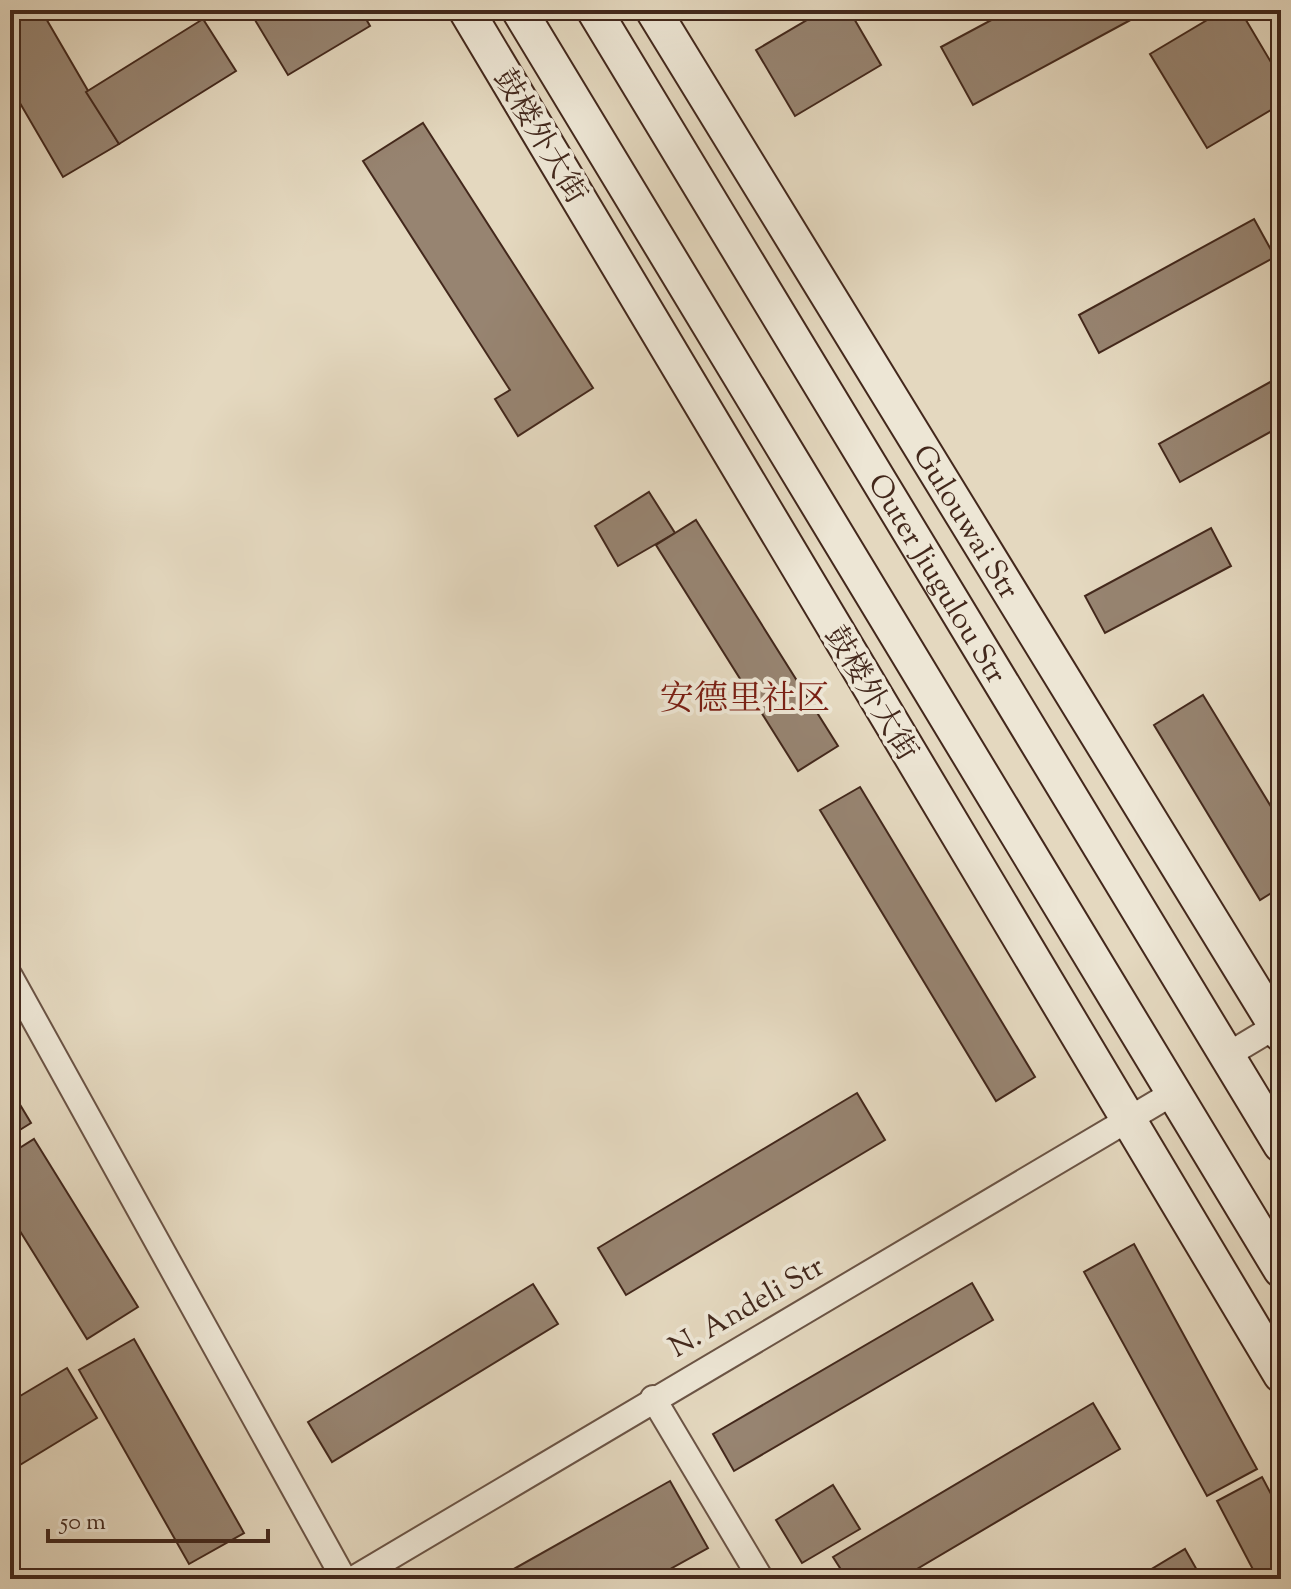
<svg xmlns="http://www.w3.org/2000/svg" width="1291" height="1589" font-family="'Sorts Mill Goudy','Noto Serif SC',serif">
  <rect width="100%" height="100%" fill="#e4d8bf"/>
  <filter id="stains"><feTurbulence type="fractalNoise" baseFrequency=".0025" numOctaves="4"/><feColorMatrix values="0 0 0 0 .2 0 0 0 0 .09 0 0 0 0 .02 0 0 0 .5 -.17"/></filter>
  <radialGradient id="worn" r=".72"><stop offset=".6" stop-color="#630" stop-opacity="0"/><stop offset="1" stop-color="#630" stop-opacity=".3"/></radialGradient>
  <g fill="#978471" stroke="#43281c" stroke-width="2">
    <polygon points="10,10 41,10 119,144 63,177 10,86"/>
    <polygon points="249,10 361,10 370,26 288,75"/>
    <polygon points="824,10 849,10 881,65 795,116 756,50"/>
    <polygon points="1010,10 1149,10 973,105 941,47"/>
    <polygon points="1224,10 1240,10 1281,79 1281,104 1207,148 1150,54"/>
    <polygon points="203,19 236,71 119,144 86,92"/>
    <polygon points="423,123 593,388 518,436 495,399 510,390 363,161"/>
    <polygon points="1254,219 1275,257 1099,353 1079,315"/>
    <polygon points="1281,376 1281,426 1180,482 1159,444"/>
    <polygon points="649,492 675,533 618,566 595,526"/>
    <polygon points="696,520 838,746 798,771 656,545"/>
    <polygon points="1211,528 1231,566 1105,633 1085,596"/>
    <polygon points="1203,695 1281,823 1281,887 1260,900 1154,725"/>
    <polygon points="860,787 1035,1077 996,1101 820,810"/>
    <polygon points="10,1088 31,1123 10,1136"/>
    <polygon points="857,1093 885,1140 626,1295 598,1248"/>
    <polygon points="34,1139 138,1307 87,1339 10,1215 10,1154"/>
    <polygon points="1134,1244 1257,1469 1207,1496 1084,1272"/>
    <polygon points="972,1283 993,1320 734,1471 713,1434"/>
    <polygon points="533,1284 558,1324 332,1462 308,1422"/>
    <polygon points="134,1339 244,1533 189,1564 79,1370"/>
    <polygon points="67,1368 97,1418 10,1471 10,1402"/>
    <polygon points="1093,1403 1120,1449 900,1579 847,1579 833,1557"/>
    <polygon points="1262,1477 1281,1513 1281,1579 1258,1579 1217,1501"/>
    <polygon points="670,1481 708,1548 652,1579 496,1579"/>
    <polygon points="833,1485 860,1529 802,1563 776,1520"/>
    <polygon points="1185,1549 1202,1579 1135,1579"/>
  </g>
  <g fill="none" stroke-linecap="round" stroke-linejoin="round">
    <defs>
      <g id="street">
        <polyline points="10,976 344,1579"/>
        <polyline points="1226,1056 1281,1023"/>
        <polyline points="653,1398 761,1579"/>
        <polyline points="353,1579 1173,1093"/>
      </g>
      <g id="secondary">
        <polyline points="466,10 1281,1375"/>
        <polyline points="519,10 1281,1270"/>
        <path id="s1" d="M594,10l687,1135"/>
        <path id="s2" d="M653,10l628,1024"/>
      </g>
    </defs>
    <use href="#street" stroke="#6b5445" stroke-width="28"/>
    <use href="#secondary" stroke="#43281c" stroke-width="38"/>
    <use href="#street" stroke="#ede6d5" stroke-width="24"/>
    <use href="#secondary" stroke="#ede6d5" stroke-width="34"/>
  </g>
  <g text-anchor="middle" stroke-width="8" stroke-linejoin="round" paint-order="stroke">
    <g font-size="30" fill="#43281c" stroke="#ede6d5">
      <text transform="translate(541 136) rotate(59)" y="10">鼓楼外大街</text>
      <text dy="10" stroke="none"><textPath href="#s2" startOffset="600">Gulouwai Str</textPath></text>
      <text dy="10" stroke="none"><textPath href="#s1" startOffset="664">Outer Jiugulou Str</textPath></text>
      <text transform="translate(872 693) rotate(59)" y="10">鼓楼外大街</text>
      <text transform="translate(746 1306) rotate(-30)" y="10">N. Andeli Str</text>
    </g>
    <g font-size="34" fill="#7a1f14" stroke="#ede6d5">
      <text x="745" y="709">安德里社区</text>
    </g>
  </g>
  <rect width="1291" height="1589" fill="none" stroke="#e4d8bf" stroke-width="40"/>
  <rect x="12" y="12" width="1267" height="1565" fill="none" stroke="#43281c" stroke-width="4"/>
  <rect x="20" y="20" width="1251" height="1549" fill="none" stroke="#43281c" stroke-width="2"/>
  <path d="M48 1529v12h220v-12" fill="none" stroke="#43281c" stroke-width="4"/>
  <text x="60" y="1529" font-size="24" fill="#43281c" stroke="#ede6d5" stroke-width="6" paint-order="stroke">50 m</text>
  <rect width="100%" height="100%" filter="url(#stains)"/>
  <rect width="100%" height="100%" fill="url(#worn)"/>
</svg>
